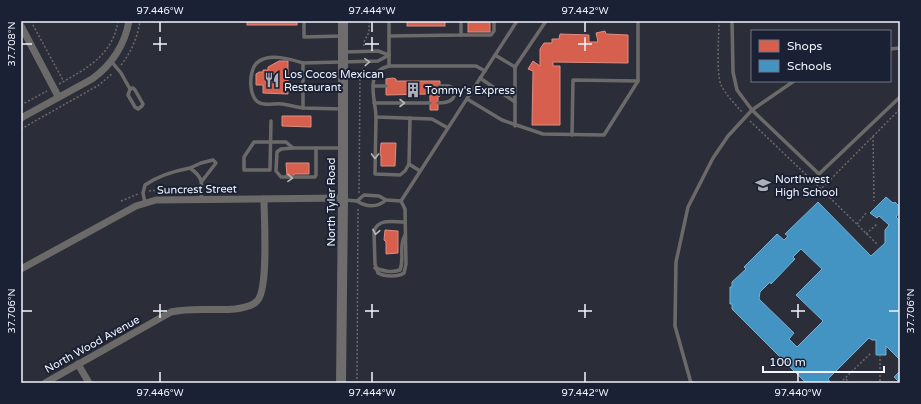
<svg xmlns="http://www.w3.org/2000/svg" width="921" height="404" font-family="'Varela Round',sans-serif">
  <rect width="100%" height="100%" fill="#2b2e39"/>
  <g fill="#d6604d" stroke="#de8d82">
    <rect x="247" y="21" width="50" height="4"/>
    <rect x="407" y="21" width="38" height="5"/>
    <rect x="468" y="21" width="22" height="11"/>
    <polygon points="605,31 606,34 628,35 628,63 553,62 553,66 560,66 560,125 532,125 533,71 528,69 533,61 540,66 540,49 544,43 552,43 552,39 559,39 560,34 589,35 589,42 598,42 596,33"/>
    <polygon points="279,61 288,61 288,94 263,93 263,85 256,85 256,74 259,72 263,72 263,70 268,70 268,67"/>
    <polygon points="393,78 396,79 396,81 440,81 440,96 438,97 438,110 430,110 430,97 429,94 386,95 386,79"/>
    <polygon points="282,116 311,116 311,127 282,126"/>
    <polygon points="381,143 396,143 395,166 381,166 381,155 380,155"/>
    <polygon points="286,163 309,163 309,174 294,174 294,176 287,176"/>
    <polygon points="385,230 398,231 398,253 386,254 386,242 384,240"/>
  </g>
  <g fill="#4393c3" stroke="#78b0d4" fill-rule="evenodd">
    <path d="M886,197l7,6 2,-1 5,5v5l-4,5 4,4v139l-14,-14v9h-10v-15h-4l-3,-2 -41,41 3,4h-25l-74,-74v-5h-2v-17h2v-5l14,-13 -2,-2 33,-33 7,6 4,-4 -3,-2 33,-32 53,54 14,-13v-13l4,-5 -10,-9 -2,2 -7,-5zM801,249l21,20 -26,26 27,26 -26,26 -8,-8 5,-6 -35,-34 1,-7 10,-10 1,2 24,-25 -2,-2z"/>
    <polygon points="900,371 900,383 894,377"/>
  </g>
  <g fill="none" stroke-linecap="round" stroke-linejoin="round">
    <g stroke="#6a6a6b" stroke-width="1.5" stroke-dasharray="2 2" stroke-linecap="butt">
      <polyline points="34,21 33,25 64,82"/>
      <path d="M719,21c0,14 -3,52 2,64 5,10 14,19 21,27"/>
      <polyline points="364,46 364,42 369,32 369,21"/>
      <path d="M121,65c10,-12 17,-29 19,-44"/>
      <path d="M59,84c27,-15 54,-29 59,-63"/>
      <polyline points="21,105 47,91"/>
      <polyline points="750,121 821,189 900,109"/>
      <polyline points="21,129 99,85 113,73"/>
      <polyline points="873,136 874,201"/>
      <polyline points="207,188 239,188"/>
      <polyline points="821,189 877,244"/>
      <polyline points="149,191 181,188 197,188"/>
      <polyline points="359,193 360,74 363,68"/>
      <polyline points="121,201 138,194"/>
      <polyline points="857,224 867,212"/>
      <polyline points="866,234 877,224"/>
      <polyline points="880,355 880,383"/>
      <polyline points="846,379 850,383"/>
      <polyline points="357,383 358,209"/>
      <polyline points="840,383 871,353"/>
    </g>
    <g stroke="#6c6a69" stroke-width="3.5">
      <polyline points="304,21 304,37 341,36"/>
      <polyline points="389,21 389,66 476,66 485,71"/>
      <polyline points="732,21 733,72 737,90 752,110 819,174 900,97"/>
      <polyline points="461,35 491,35 494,31 494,21"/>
      <polyline points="389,36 461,35 461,21"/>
      <polyline points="890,49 900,48"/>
      <polyline points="345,52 378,51 389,55"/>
      <polyline points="495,55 515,67"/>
      <polyline points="111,61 121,73 130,89 133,88 135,90 143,104 142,106 138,109 135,107 128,95 130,89"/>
      <path d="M303,63c-13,-4 -33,-10 -45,-1 -10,7 -10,37 2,41 6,3 15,0 22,1 7,1 14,3 21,4"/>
      <path d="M389,66c-3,1 -7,2 -9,4 -13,9 -4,34 -4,47l56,2 16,9"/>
      <polyline points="480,78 515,102"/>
      <polyline points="374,86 386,86"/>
      <polyline points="467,99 502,120 543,134 604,135 638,81 638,21"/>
      <polyline points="374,103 430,103"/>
      <path d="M438,103c10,0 20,-3 15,-15l-4,-2h-9"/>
      <polyline points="342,109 303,108 303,63 378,61 389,55"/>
      <polyline points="376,117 375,174 400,175 405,171 409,164 410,118"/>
      <polyline points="271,121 270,170 244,170 244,157 254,142 286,142 293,148 342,148"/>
      <polyline points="515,126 515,67 546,21"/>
      <polyline points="572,135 573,80 638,81"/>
      <polyline points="293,148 281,149 277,152 276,171 281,177 315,177 316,175 316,148"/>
      <polyline points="409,164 420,171"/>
      <polyline points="190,168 201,163 213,160 216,163 202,181"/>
      <polyline points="345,200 357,201 364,195 379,196 386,200 401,201 517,21"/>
      <path d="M357,201c9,6 20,7 29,-1"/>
      <path d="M401,201l4,8 1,55 -2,9c-6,4 -19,4 -26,0l-3,-9 -1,-33c5,-13 19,-9 31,-9"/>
      <path d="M145,203l-2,-10 2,-8c13,-9 29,-14 45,-17 14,10 12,15 11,31"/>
      <path d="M375,268c9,3 16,5 25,2 5,-13 -2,-22 5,-35"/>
      <polyline points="691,383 675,326 676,262 688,207 713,158 728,136 752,110 794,81"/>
    </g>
    <g stroke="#6c6a69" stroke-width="7">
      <polyline points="21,26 58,96"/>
      <path d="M21,118l71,-39c20,-14 33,-35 37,-58"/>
      <polyline points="21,269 136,206 156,200 343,198"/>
      <polyline points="78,364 89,383"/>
      <path d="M45,383l126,-71c21,-5 43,-1 64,-3 7,-1 18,-3 22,-8 12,-11 7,-84 7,-102"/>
    </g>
    <polyline stroke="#6e6c6c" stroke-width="10" points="341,383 343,200 343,21"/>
  </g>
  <defs><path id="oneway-chevron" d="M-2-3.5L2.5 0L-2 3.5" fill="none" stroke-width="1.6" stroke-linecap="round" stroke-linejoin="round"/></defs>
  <g stroke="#b6b6ba">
    <use href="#oneway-chevron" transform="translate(367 62) rotate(-3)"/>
    <use href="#oneway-chevron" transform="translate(402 103)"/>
    <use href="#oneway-chevron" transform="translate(375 156) rotate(91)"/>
    <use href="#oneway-chevron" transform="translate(290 178) rotate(1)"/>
    <use href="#oneway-chevron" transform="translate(376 232) rotate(101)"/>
  </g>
  <path fill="none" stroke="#f2f5fd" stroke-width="1.5" d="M160,22v10M372,22v10M585,22v10M160,37v14M372,37v14M585,37v14M22,44h10M153,44h14M365,44h14M578,44h14M160,304v14M372,304v14M585,304v14M798,304v14M22,311h10M153,311h14M365,311h14M578,311h14M791,311h14M889,311h10M160,372v10M372,372v10M585,372v10M798,372v10"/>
  <defs>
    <symbol id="restaurant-bare" viewBox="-9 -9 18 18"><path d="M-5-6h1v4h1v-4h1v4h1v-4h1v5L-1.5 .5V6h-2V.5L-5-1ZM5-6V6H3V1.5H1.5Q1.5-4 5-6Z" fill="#acafb8" stroke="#1b2134" stroke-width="2.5" paint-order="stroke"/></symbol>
    <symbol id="building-bare" viewBox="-9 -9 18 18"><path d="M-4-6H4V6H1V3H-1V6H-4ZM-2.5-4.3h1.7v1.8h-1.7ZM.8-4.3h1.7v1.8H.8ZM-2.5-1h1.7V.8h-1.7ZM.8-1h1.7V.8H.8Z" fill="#acafb8" stroke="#1b2134" stroke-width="2.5" paint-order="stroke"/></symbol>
    <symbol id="school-bare" viewBox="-9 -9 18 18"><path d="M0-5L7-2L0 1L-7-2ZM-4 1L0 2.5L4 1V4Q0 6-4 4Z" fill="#acafb8" stroke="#1b2134" stroke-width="2.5" paint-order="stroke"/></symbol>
  </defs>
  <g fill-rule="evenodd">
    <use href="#restaurant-bare" x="261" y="69" width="22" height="22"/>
    <use href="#building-bare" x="402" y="79" width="22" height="22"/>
    <use href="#school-bare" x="752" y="174" width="22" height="22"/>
  </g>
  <g text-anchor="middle" stroke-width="4" stroke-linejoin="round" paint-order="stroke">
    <g font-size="11" fill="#f2f5fd" stroke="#1b2134" text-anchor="start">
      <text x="284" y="78">Los Cocos Mexican<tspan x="284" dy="13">Restaurant</tspan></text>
      <text x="425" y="94">Tommy's Express</text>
      <text x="775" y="183">Northwest<tspan x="775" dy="13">High School</tspan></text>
    </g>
    <g font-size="11" fill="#f2f5fd" stroke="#1b2134">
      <text transform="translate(197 189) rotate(-1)" y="4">Suncrest Street</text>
      <text transform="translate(331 202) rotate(-90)" y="4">North Tyler Road</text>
      <text transform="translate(92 344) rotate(-29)" y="4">North Wood Avenue</text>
    </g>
  </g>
  <rect width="921" height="404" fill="none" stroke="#1b2134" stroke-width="44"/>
  <rect x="751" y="30" width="140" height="52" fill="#1b2134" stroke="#717684"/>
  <rect x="759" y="40" width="20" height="12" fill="#d6604d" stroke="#717684"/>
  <text x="787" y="50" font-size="12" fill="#f2f5fd">Shops</text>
  <rect x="759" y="60" width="20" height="12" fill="#4393c3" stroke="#717684"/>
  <text x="787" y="70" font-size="12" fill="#f2f5fd">Schools</text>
  <path d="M763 366v6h121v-6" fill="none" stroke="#f2f5fd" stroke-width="2"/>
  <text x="769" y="366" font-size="12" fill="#f2f5fd" stroke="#1b2134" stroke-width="3" paint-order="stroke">100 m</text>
  <rect x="22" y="22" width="877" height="360" fill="none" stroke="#f2f5fd" stroke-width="1.5"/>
  <g font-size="10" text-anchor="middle" fill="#f2f5fd">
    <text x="160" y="14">97.446°W</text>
    <text x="372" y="14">97.444°W</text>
    <text x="585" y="14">97.442°W</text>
    <text transform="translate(11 44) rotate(-90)" y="4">37.708°N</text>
    <text transform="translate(11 311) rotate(-90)" y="4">37.706°N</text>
    <text transform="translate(910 311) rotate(-90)" y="4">37.706°N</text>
    <text x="160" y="396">97.446°W</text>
    <text x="372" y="396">97.444°W</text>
    <text x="585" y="396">97.442°W</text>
    <text x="798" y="396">97.440°W</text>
  </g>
</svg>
